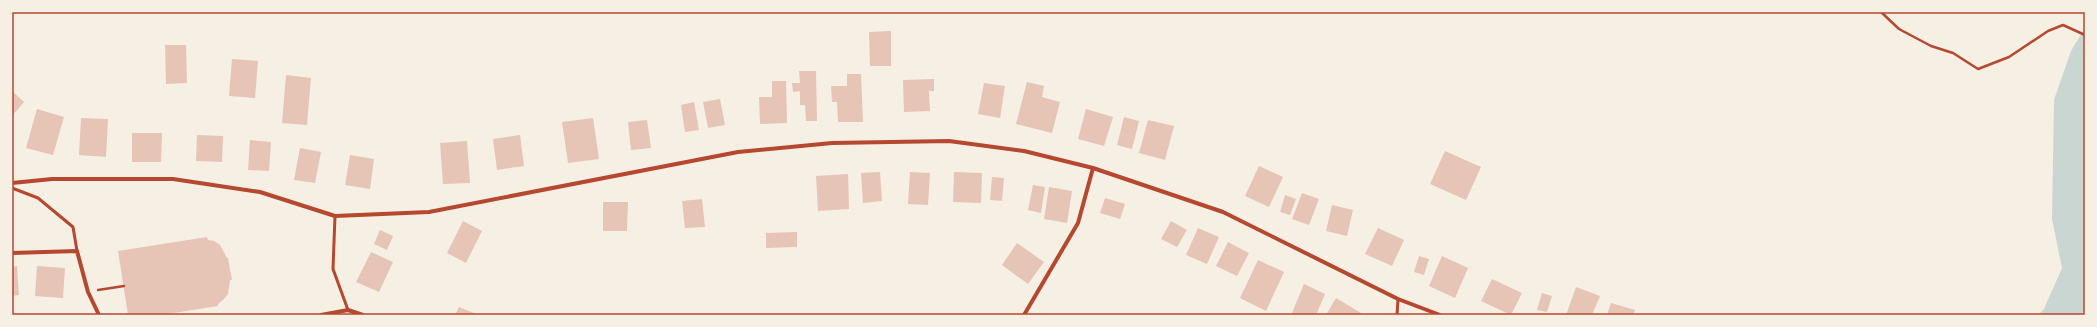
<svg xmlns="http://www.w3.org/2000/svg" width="2097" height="327" font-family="'Work Sans',sans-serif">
  <rect width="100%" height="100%" fill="#f6efe4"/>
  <polygon fill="#c9d6d2" points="2085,28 2085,315 2038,315 2044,309 2062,268 2052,219 2054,100 2071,51"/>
  <g fill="#e6c5b7">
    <polygon points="891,31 891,66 870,66 869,32"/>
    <polygon points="165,45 186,45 187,83 166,84"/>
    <polygon points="232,59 258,61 255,98 229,96"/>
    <polygon points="799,71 816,71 817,121 806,121 805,105 800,105 800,91 793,92 792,83 800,83"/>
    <polygon points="847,74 861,74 863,122 838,122 837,102 832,102 831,86 847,86"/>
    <polygon points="286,75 311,78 307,125 282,123"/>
    <polygon points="934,79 934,91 929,91 930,111 904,112 903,80"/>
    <polygon points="772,81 786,81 787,123 760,124 759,97 772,97"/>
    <polygon points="1027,82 1044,86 1042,97 1060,102 1052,133 1016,124"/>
    <polygon points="984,83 1005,86 1000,118 978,114"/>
    <polygon points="12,91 24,102 12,116"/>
    <polygon points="720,99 725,125 708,128 703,102"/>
    <polygon points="694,102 699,130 685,132 681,105"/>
    <polygon points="37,109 64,117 53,155 26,148"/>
    <polygon points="1086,109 1113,117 1104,146 1078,139"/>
    <polygon points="1124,117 1139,121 1132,149 1117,145"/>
    <polygon points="81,118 108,119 106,157 79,155"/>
    <polygon points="593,118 599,159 568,163 562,122"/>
    <polygon points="647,120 651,148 631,150 628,122"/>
    <polygon points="1148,120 1174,126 1165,160 1139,153"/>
    <polygon points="132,133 162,133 161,162 132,162"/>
    <polygon points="197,135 223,136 222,162 196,161"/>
    <polygon points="520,135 524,166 497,170 493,139"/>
    <polygon points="250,140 271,142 269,171 248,170"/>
    <polygon points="467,141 470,183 443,184 440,143"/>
    <polygon points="300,148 321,152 315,183 294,180"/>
    <polygon points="1445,151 1481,167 1466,200 1430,184"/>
    <polygon points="350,155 374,159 370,189 345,185"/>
    <polygon points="1259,166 1283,177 1269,207 1245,196"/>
    <polygon points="880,172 882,201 863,203 861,173"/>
    <polygon points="910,172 930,173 928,205 908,204"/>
    <polygon points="954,172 982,173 981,203 953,202"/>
    <polygon points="848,174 849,209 818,211 816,176"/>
    <polygon points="992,177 1004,178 1002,201 990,200"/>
    <polygon points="1033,185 1045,187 1041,213 1028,210"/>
    <polygon points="1049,187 1072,191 1067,223 1044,219"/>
    <polygon points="1302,193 1319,199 1309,225 1292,219"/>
    <polygon points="1285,195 1296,199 1290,215 1280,212"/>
    <polygon points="1105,198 1125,204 1120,219 1100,213"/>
    <polygon points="702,199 705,227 685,228 682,201"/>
    <polygon points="603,202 628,202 627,231 603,231"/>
    <polygon points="1332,205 1353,210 1347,236 1326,231"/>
    <polygon points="463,221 482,231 466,263 447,253"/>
    <polygon points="1171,221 1187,230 1177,247 1161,239"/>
    <polygon points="1198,228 1219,237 1207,264 1186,255"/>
    <polygon points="1378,228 1404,240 1392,266 1365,254"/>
    <polygon points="380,230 393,236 387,250 374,244"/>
    <polygon points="797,232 797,247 766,248 766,233"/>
    <polygon points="207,237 208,240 214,241 220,245 227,258 228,258 232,280 230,280 228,294 223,300 218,304 218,306 161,315 128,315 118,251"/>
    <polygon points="1228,242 1249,253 1237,276 1216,266"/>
    <polygon points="1017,243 1044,262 1028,284 1002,265"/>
    <polygon points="371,252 393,262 379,292 356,282"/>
    <polygon points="1419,256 1429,259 1424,275 1414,272"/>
    <polygon points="1442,256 1468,268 1455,298 1429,286"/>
    <polygon points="1258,260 1284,272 1266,311 1240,298"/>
    <polygon points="17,266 19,295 12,296 12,267"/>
    <polygon points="37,266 65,268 63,298 35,296"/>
    <polygon points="1492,279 1522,293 1511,315 1481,301"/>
    <polygon points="1304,284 1325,294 1316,315 1297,315 1292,313"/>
    <polygon points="1576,287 1600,296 1592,315 1566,315"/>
    <polygon points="1542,293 1552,296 1547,312 1537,310"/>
    <polygon points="1336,298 1361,313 1360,315 1326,315"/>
    <polygon points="1611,303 1635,310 1633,315 1607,315"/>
    <polygon points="459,307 479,315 455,315"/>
  </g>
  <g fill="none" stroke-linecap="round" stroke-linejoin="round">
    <g stroke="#b5482f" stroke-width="2.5">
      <polyline points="1881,12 1899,29 1931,46 1953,53 1978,69 2009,57 2048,31 2063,25 2085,35"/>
      <polyline points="98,290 124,286"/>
    </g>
    <g stroke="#b5482f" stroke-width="3">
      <polyline points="12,188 38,198 73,227 77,251"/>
      <polyline points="335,216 333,269 348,310"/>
      <polyline points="1397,315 1398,299"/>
    </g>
    <g stroke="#b5482f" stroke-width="4">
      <polyline points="12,183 52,179 173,179 260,192 335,216 429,212 738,152 832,143 949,141 1024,151 1093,168 1223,212 1398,299 1440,315"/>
      <polyline points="12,253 77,251 88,292 99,315"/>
      <polyline points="321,315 348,310 363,315"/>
      <polyline points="1024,315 1078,223 1093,168"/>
    </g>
  </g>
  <rect width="2097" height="327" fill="none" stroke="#f6efe4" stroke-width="26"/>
  <rect x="13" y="13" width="2071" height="301" fill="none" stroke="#b5482f" stroke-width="1.5"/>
</svg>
